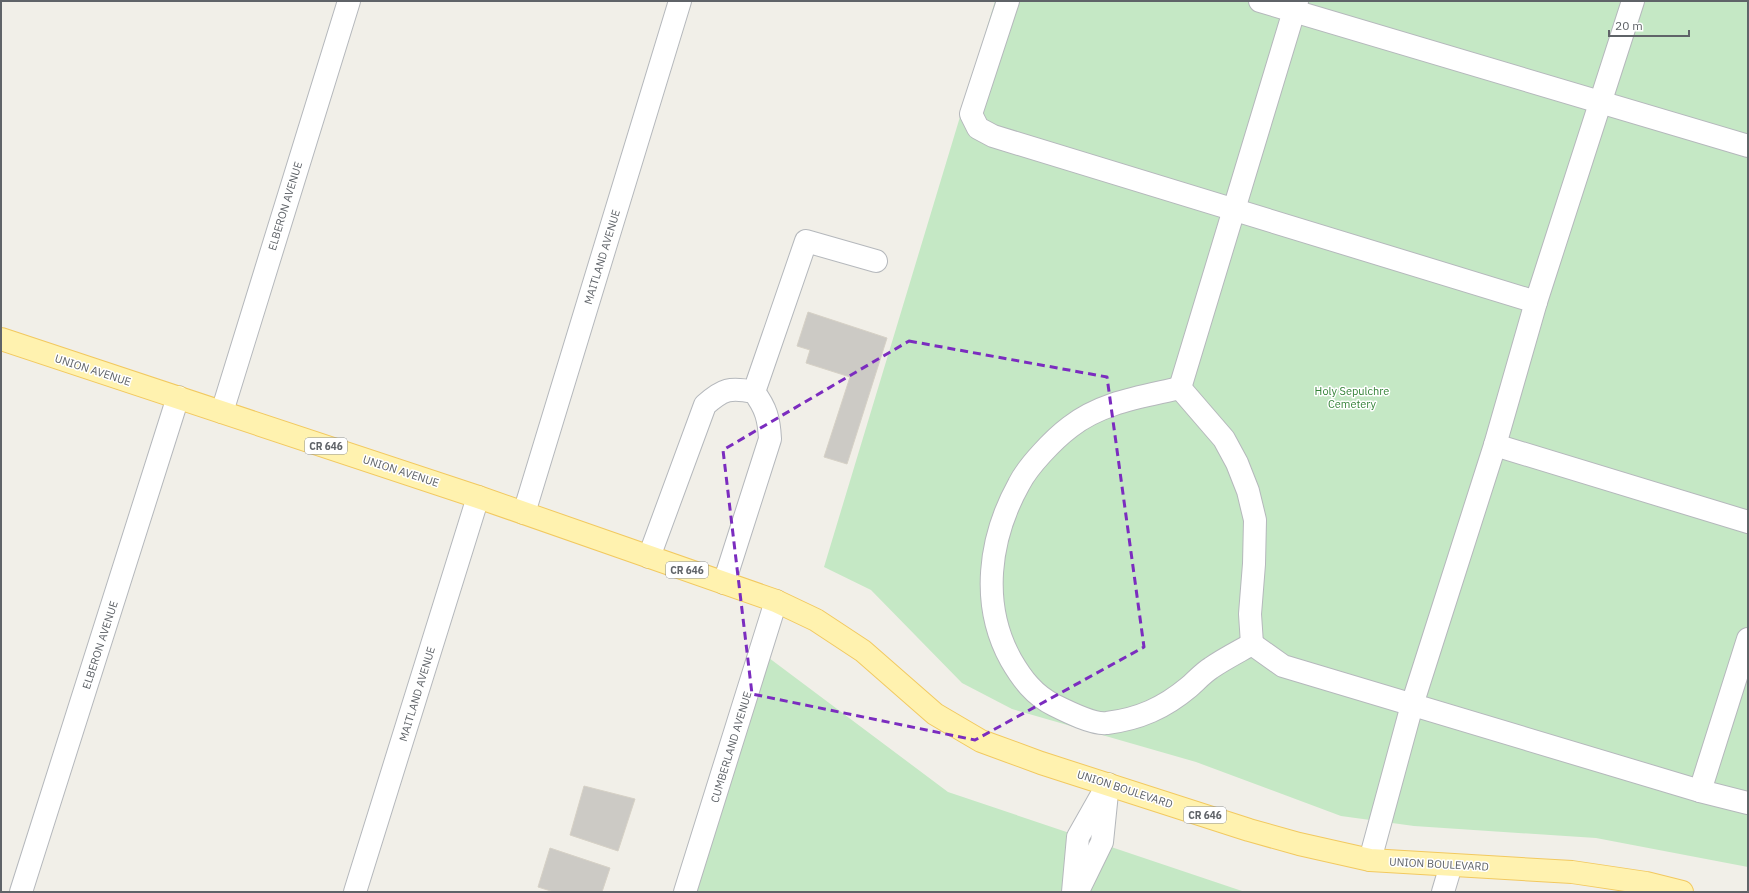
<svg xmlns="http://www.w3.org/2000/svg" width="1749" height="893" font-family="'IBM Plex Sans',sans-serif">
  <rect width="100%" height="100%" fill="#f1efe8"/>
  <g fill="#c5e8c5">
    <polygon points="995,1 1748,1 1748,867 1596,838 1414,826 1341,816 1196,762 1012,709 962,683 871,590 824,567"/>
    <polygon points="765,655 948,792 1245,892 688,892"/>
  </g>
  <g fill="#cccac5" stroke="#d6d1c6">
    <polygon points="808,312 887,338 847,464 824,457 850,377 806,363 810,350 797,346"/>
    <polygon points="584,786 635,799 618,851 570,835"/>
    <polygon points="550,848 610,868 602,892 554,892 538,887"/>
  </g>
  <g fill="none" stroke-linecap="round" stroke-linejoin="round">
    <defs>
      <g id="minor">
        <polyline points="1008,1 971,114 978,128 993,136 1536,302"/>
        <polyline points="1260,1 1748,146"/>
        <path d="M1180,388c-38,9 -78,14 -110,39 -16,12 -42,39 -51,57 -30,54 -39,120 -8,176 11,19 23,35 43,45 12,6 40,20 53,18 32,-4 57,-15 82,-36 7,-6 14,-14 22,-19 13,-9 27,-16 41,-24"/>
        <polyline points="1180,388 1297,1"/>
        <polyline points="1180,388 1224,439 1237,463 1248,491 1255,520 1254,564 1250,614 1252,644"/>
        <polyline points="754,392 806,241 876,261"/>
        <polyline points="222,412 349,1"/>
        <polyline points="1495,445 1748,522"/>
        <polyline points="524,513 680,1"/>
        <path d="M649,557l56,-152c18,-16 25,-18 49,-13 12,16 15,27 16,47l-46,144"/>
        <polyline points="1252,644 1283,666 1700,791 1748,803"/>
        <polyline points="1700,791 1748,639"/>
        <polyline points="1370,860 1412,705 1495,445 1536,302 1633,1"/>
        <polyline points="1078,891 1102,842 1107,793"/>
        <polyline points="21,892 178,397"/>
        <polyline points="355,892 478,497"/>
        <polyline points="685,892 776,601"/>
        <polyline points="1073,892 1078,837 1108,784"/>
        <polyline points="1443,892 1451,865"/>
      </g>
      <polyline id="major" points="1,339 478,497 776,601 816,620 863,651 935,714 981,741 1041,763 1249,830 1299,844 1370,860 1572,872 1646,883 1682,892"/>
    </defs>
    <use href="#minor" stroke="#b5b8bc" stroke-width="24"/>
    <use href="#major" stroke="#f2c960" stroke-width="24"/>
    <use href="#minor" stroke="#fff" stroke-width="22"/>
    <use href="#major" stroke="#fff2af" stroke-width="22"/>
  </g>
  <path fill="none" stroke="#7b2cbf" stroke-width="3" stroke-dasharray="8 5" stroke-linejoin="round" d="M909,341l198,36 37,270 -169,93 -223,-46 -29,-244z"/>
  <g text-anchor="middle" stroke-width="3" stroke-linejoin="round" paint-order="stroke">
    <g fill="#fff" stroke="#8f9295" stroke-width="1">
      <rect x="305" y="438" width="42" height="16" rx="3"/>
      <rect x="666" y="562" width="42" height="16" rx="3"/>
      <rect x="1184" y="807" width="42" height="16" rx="3"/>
    </g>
    <g font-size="10" font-weight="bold" fill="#5f6368">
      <text x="326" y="450">CR 646</text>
      <text x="687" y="574">CR 646</text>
      <text x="1205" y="819">CR 646</text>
    </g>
    <g font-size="11" fill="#5f6368" stroke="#fff">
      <text transform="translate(285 206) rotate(-73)" y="4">ELBERON AVENUE</text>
      <text transform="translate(602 257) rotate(-73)" y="4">MAITLAND AVENUE</text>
      <text transform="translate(93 370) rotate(18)" y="4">UNION AVENUE</text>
      <text transform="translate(401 471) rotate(18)" y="4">UNION AVENUE</text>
      <text transform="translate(100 645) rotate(-72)" y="4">ELBERON AVENUE</text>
      <text transform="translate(417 694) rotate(-73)" y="4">MAITLAND AVENUE</text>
      <text transform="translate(731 747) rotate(-73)" y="4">CUMBERLAND AVENUE</text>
      <text transform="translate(1125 789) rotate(18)" y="4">UNION BOULEVARD</text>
      <text transform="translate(1439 864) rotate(3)" y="4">UNION BOULEVARD</text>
    </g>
    <g font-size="11" fill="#348238" stroke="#fff">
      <text x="1352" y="395">Holy Sepulchre<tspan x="1352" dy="13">Cemetery</tspan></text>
    </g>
  </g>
  <rect width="1749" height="893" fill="none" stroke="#5f6368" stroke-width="4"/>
  <path d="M1609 30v6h80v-6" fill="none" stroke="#5f6368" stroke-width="2"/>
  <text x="1615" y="30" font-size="12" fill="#5f6368" stroke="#ffffff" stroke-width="3" paint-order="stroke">20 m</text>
</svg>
